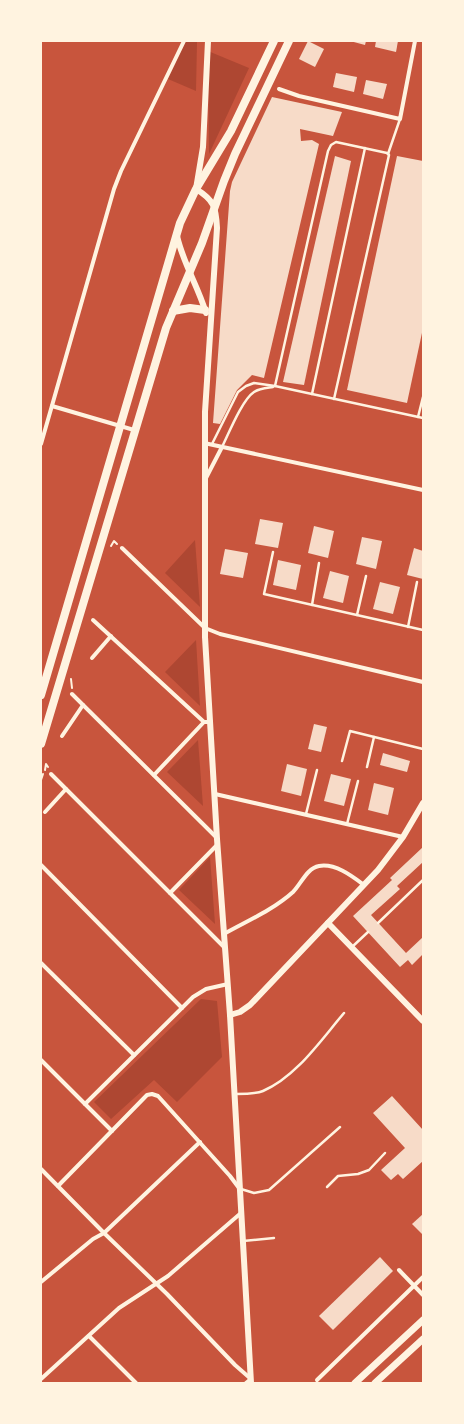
<svg xmlns="http://www.w3.org/2000/svg" width="464" height="1424" font-family="Commissioner,sans-serif">
  <rect width="100%" height="100%" fill="#c8553d"/>
  <g fill="#ae4732">
    <polygon points="186,41 197,42 196,91 168,79"/>
    <polygon points="208,51 249,68 209,154"/>
    <polygon points="195,540 200,607 165,573"/>
    <polygon points="196,640 200,706 165,672"/>
    <polygon points="198,740 203,806 167,772"/>
    <polygon points="210,857 215,924 179,890"/>
    <polygon points="201,999 217,1001 222,1057 177,1102 154,1080 111,1119 94,1102"/>
  </g>
  <g fill="#f7dbc8">
    <polygon points="308,41 324,49 315,67 299,59"/>
    <polygon points="350,41 366,41 365,45"/>
    <polygon points="376,41 398,41 396,52 375,47"/>
    <polygon points="336,73 357,77 354,92 333,87"/>
    <polygon points="366,80 387,84 383,99 363,94"/>
    <polygon points="272,97 342,112 333,136 300,129 301,141 312,140 319,144 264,378 252,375 237,390 220,424 213,423 230,191 232,182"/>
    <polygon points="335,156 351,161 304,385 283,382"/>
    <polygon points="397,156 423,161 423,328 407,403 347,390"/>
    <polygon points="260,519 283,523 278,548 255,544"/>
    <polygon points="314,526 334,531 328,558 308,553"/>
    <polygon points="362,537 382,541 376,569 356,564"/>
    <polygon points="414,548 423,551 423,579 407,575"/>
    <polygon points="225,549 248,553 243,578 220,574"/>
    <polygon points="278,560 301,565 296,590 273,585"/>
    <polygon points="330,571 349,576 343,603 323,598"/>
    <polygon points="380,582 400,587 393,614 373,609"/>
    <polygon points="314,724 327,727 321,752 308,749"/>
    <polygon points="383,753 410,761 407,772 380,765"/>
    <polygon points="287,764 307,769 301,796 281,791"/>
    <polygon points="331,774 351,779 344,806 324,801"/>
    <polygon points="374,783 394,788 388,815 368,810"/>
    <polygon points="423,847 423,862 397,886 400,889 371,915 406,953 423,937 423,954 412,965 408,960 400,967 353,916 392,880 390,878"/>
    <polygon points="392,1096 423,1130 423,1161 403,1179 398,1174 391,1180 381,1170 405,1148 373,1113"/>
    <polygon points="423,1214 423,1235 412,1224"/>
    <polygon points="380,1257 393,1271 333,1330 319,1316"/>
  </g>
  <g fill="none" stroke-linecap="round" stroke-linejoin="round">
    <g stroke="#fff3e0" stroke-width="2">
      <polyline points="111,546 114,541 117,544"/>
      <polyline points="71,679 72,688"/>
      <polyline points="45,770 46,764 48,767"/>
      <polyline points="41,780 43,774"/>
    </g>
    <g stroke="#fff3e0" stroke-width="2.5">
      <polyline points="388,154 400,119"/>
      <polyline points="275,386 328,151 331,145 336,142 387,153 389,155 334,399"/>
      <polyline points="312,394 365,148"/>
      <polyline points="418,417 423,397"/>
      <polyline points="212,444 238,392 246,386 254,383 275,386 423,418"/>
      <path d="M222,447c7,-14 20,-47 32,-55 6,-4 12,-4 19,-5"/>
      <polyline points="273,552 264,594 423,630"/>
      <polyline points="312,605 319,563"/>
      <polyline points="357,615 366,576"/>
      <polyline points="408,627 417,582"/>
      <polyline points="342,761 350,731 423,749"/>
      <polyline points="367,767 374,737"/>
      <polyline points="306,814 317,770"/>
      <polyline points="347,824 358,781"/>
      <polyline points="378,923 423,880"/>
      <polyline points="352,947 368,932"/>
      <path d="M236,1094c8,0 20,0 27,-3 33,-14 58,-51 81,-78"/>
      <polyline points="327,1187 338,1176 358,1174 369,1170 385,1153"/>
      <polyline points="241,1189 254,1193 269,1190 340,1127"/>
      <polyline points="243,1241 274,1238"/>
    </g>
    <g stroke="#fff3e0" stroke-width="4">
      <polyline points="279,89 299,96 400,119 415,41"/>
      <polyline points="52,406 134,430"/>
      <polyline points="204,443 423,490"/>
      <polyline points="41,444 114,189 121,171 184,41"/>
      <polyline points="206,478 222,447"/>
      <polyline points="122,548 205,628 220,634 423,682"/>
      <polyline points="93,620 204,722 211,722"/>
      <polyline points="92,658 111,636"/>
      <polyline points="72,694 217,838"/>
      <polyline points="62,736 83,705"/>
      <polyline points="51,774 225,948"/>
      <polyline points="154,775 204,722"/>
      <polyline points="215,794 403,837"/>
      <polyline points="45,812 66,789"/>
      <polyline points="41,865 182,1008"/>
      <polyline points="170,893 217,845"/>
      <path d="M224,934c23,-13 49,-24 69,-42 8,-8 14,-24 26,-26 16,-3 33,10 45,19"/>
      <polyline points="41,963 134,1055"/>
      <polyline points="41,1060 112,1131"/>
      <polyline points="85,1104 193,997 206,989 228,984"/>
      <polyline points="41,1169 104,1233 167,1294 235,1365 251,1379 246,1383"/>
      <polyline points="58,1186 147,1095 152,1094 158,1096 230,1176 239,1188"/>
      <polyline points="399,1270 423,1295"/>
      <polyline points="41,1282 93,1239 104,1233 200,1142"/>
      <polyline points="89,1336 136,1383"/>
      <polyline points="41,1379 119,1308 168,1276 241,1213"/>
      <polyline points="317,1380 423,1277"/>
    </g>
    <g stroke="#fff3e0" stroke-width="6">
      <path d="M208,41l-5,106 -7,42c18,11 20,18 21,39l-12,184v225l12,202 13,176 21,368"/>
      <path d="M177,236c6,27 21,50 29,77"/>
      <polyline points="328,923 423,1021"/>
      <polyline points="230,1015 240,1012 250,1005 378,870 403,837 423,803"/>
    </g>
    <g stroke="#fff3e0" stroke-width="7">
      <polyline points="355,1383 423,1320"/>
      <polyline points="375,1383 423,1339"/>
    </g>
    <g stroke="#fff3e0" stroke-width="8">
      <polyline points="173,311 190,308 205,310"/>
      <polyline points="41,695 180,223 196,189 231,131 274,41"/>
      <polyline points="41,744 166,328 202,243 224,181 235,154 289,41"/>
    </g>
  </g>
  <rect width="464" height="1424" fill="none" stroke="#fff3e0" stroke-width="84"/>
</svg>
